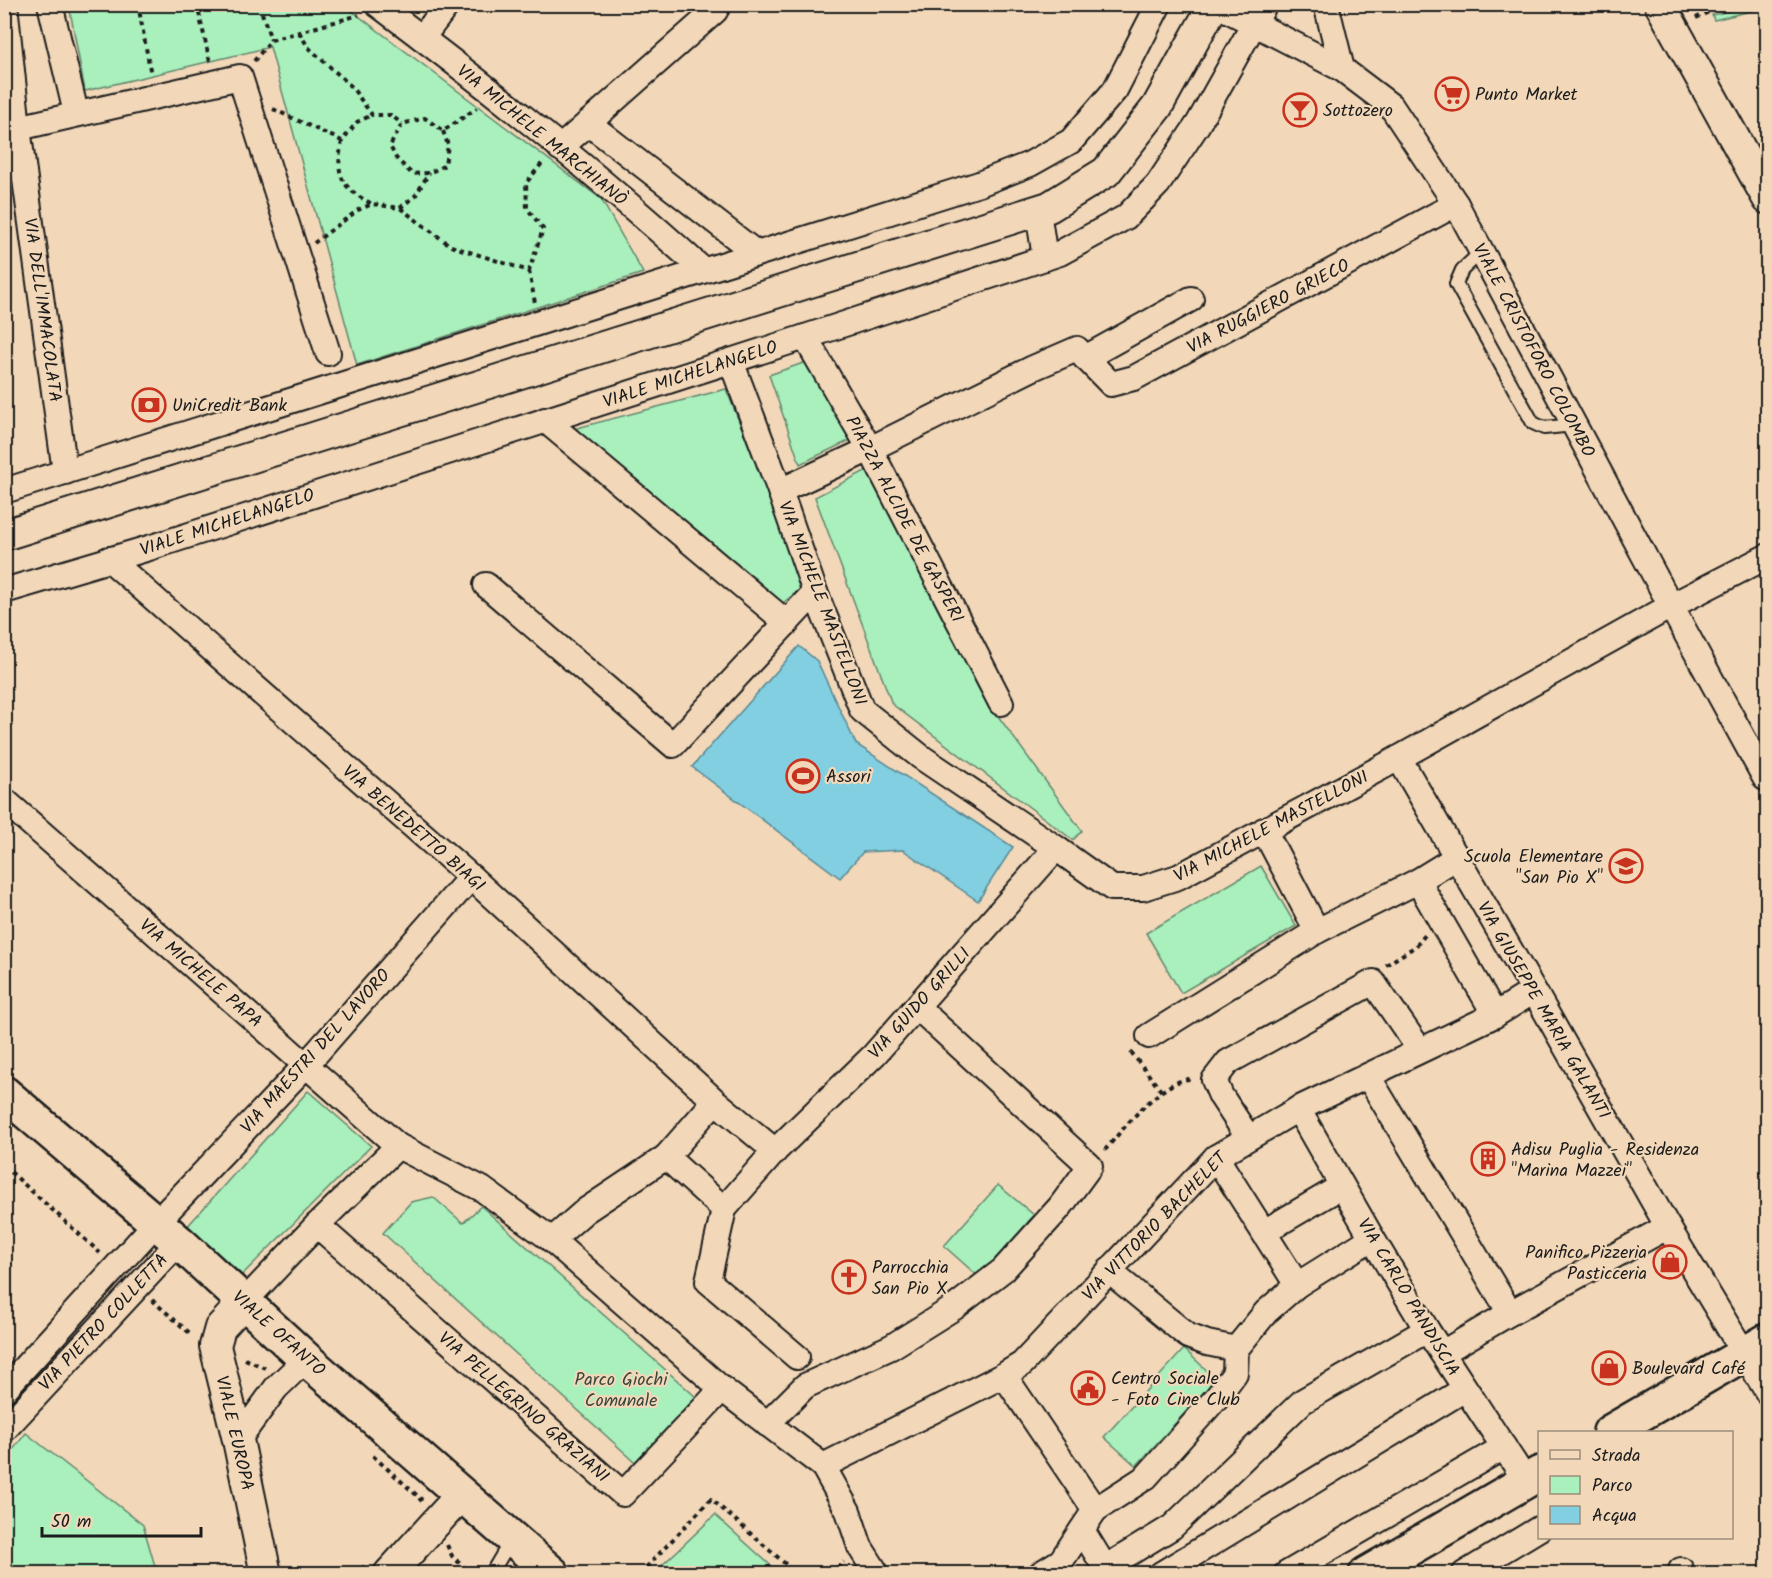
<svg xmlns="http://www.w3.org/2000/svg" width="1772" height="1578" font-family="Kalam,sans-serif">
  <rect width="100%" height="100%" fill="#f2d8b9"/>
  <filter id="ink" filterUnits="userSpaceOnUse"><feTurbulence type="fractalNoise" baseFrequency=".0167" numOctaves="2"/><feDisplacementMap in="SourceGraphic" scale="12" xChannelSelector="R" yChannelSelector="G"/><feConvolveMatrix kernelMatrix="1 2 1 2 8 2 1 2 1" color-interpolation-filters="sRGB"/></filter>
  <g filter="url(#ink)">
    <g fill="#a9f0bd" stroke="#62866c" stroke-width="1.5">
      <polygon points="69,5 344,5 601,199 643,273 357,365 270,47 85,91"/>
      <polygon points="1754,5 1767,5 1767,7 1714,20 1712,15"/>
      <polygon points="812,360 855,438 800,464 769,375"/>
      <polygon points="726,389 805,585 778,607 573,429"/>
      <polygon points="869,469 982,694 1082,831 1073,840 892,704 815,497"/>
      <polygon points="1261,866 1296,926 1181,993 1146,933"/>
      <polygon points="308,1091 371,1146 242,1275 186,1228"/>
      <polygon points="998,1185 1034,1215 980,1278 944,1246"/>
      <polygon points="433,1197 463,1223 481,1206 696,1397 635,1462 383,1233 411,1202"/>
      <polygon points="1184,1349 1216,1379 1136,1466 1104,1437"/>
      <polygon points="26,1433 143,1525 157,1573 5,1573 5,1460"/>
      <polygon points="715,1515 779,1573 654,1573"/>
    </g>
    <polygon fill="#82cfe1" stroke="#598792" stroke-width="1.5" points="799,646 817,661 856,744 1013,847 978,901 903,850 863,852 840,878 692,767"/>
    <g fill="none" stroke-linecap="round" stroke-linejoin="round">
      <defs>
        <g id="service">
          <polyline points="1482,251 1462,270 1456,284 1533,423 1544,428 1574,425"/>
          <polyline points="491,1574 511,1540"/>
        </g>
        <g id="minor">
          <polyline points="5,4 18,128 65,472"/>
          <polyline points="50,4 76,113"/>
          <path d="M377,4c111,83 224,173 326,266"/>
          <polyline points="1216,4 1342,69 1391,106 1456,204 1671,606 1765,778"/>
          <polyline points="1326,4 1342,69"/>
          <polyline points="422,38 448,4"/>
          <polyline points="588,123 756,253"/>
          <polyline points="18,128 240,77 328,353"/>
          <polyline points="560,148 715,11 719,4"/>
          <polyline points="1038,211 1045,258"/>
          <polyline points="805,337 870,449 1001,703"/>
          <polyline points="1085,358 1191,299"/>
          <polyline points="731,361 780,491 815,592 862,710 921,757 1056,848 1112,888 1143,888 1178,877 1399,758 1671,606 1768,556"/>
          <polyline points="545,420 787,623"/>
          <polyline points="4,491 979,184 1030,164 1071,141 1115,90 1159,4"/>
          <polyline points="780,491 870,449 1033,368 1077,349 1111,384 1134,378 1456,204"/>
          <polyline points="109,559 471,877 715,1101 775,1151 724,1209 666,1157 715,1101"/>
          <polyline points="486,585 673,745 815,592"/>
          <polyline points="4,591 149,548 805,337 1060,253 1126,217 1158,184 1198,124 1265,4"/>
          <polyline points="1399,758 1534,991 1669,1229 1768,1393"/>
          <polyline points="4,800 398,1146 482,1189 552,1240 722,1389 823,1466 848,1511 860,1547 877,1574"/>
          <polyline points="1457,857 1418,881 1495,1015"/>
          <polyline points="1317,931 1418,881"/>
          <polyline points="1149,1036 1317,931 1264,830"/>
          <polyline points="1368,1076 1510,1313 1658,1232 1669,1229"/>
          <polyline points="1298,1109 1372,1238 1427,1330 1526,1481"/>
          <polyline points="1248,1137 1221,1096 1214,1080 1228,1062 1373,982 1420,1050"/>
          <polyline points="775,1151 874,1055 1056,848"/>
          <polyline points="1216,1157 1297,1285"/>
          <polyline points="724,1209 708,1281 797,1357"/>
          <polyline points="317,1225 623,1494 722,1389"/>
          <polyline points="1264,1232 1342,1186"/>
          <polyline points="552,1240 585,1211 666,1157"/>
          <polyline points="1109,1271 1188,1336 1207,1343 1236,1349"/>
          <polyline points="244,1302 317,1225 398,1146"/>
          <polyline points="1442,1353 1510,1313"/>
          <polyline points="1004,1375 1095,1510"/>
          <polyline points="4,1390 156,1223 306,1065 471,877"/>
          <polyline points="767,1424 805,1386 891,1347 955,1307 1003,1270 1060,1207 1090,1166 917,1007"/>
          <polyline points="4,1430 179,1242"/>
          <polyline points="238,1440 276,1388 306,1359"/>
          <polyline points="823,1466 1004,1375 1022,1364 1216,1157 1298,1109 1495,1015 1534,991"/>
          <polyline points="1082,1530 1109,1574"/>
          <polyline points="1105,1568 1172,1527 1303,1401 1427,1330"/>
          <polyline points="1681,1570 1683,1574"/>
          <polyline points="1040,1574 1061,1561 1095,1510 1146,1477 1218,1396 1235,1373 1236,1349 1266,1312 1297,1285 1372,1238"/>
          <polyline points="1161,1574 1465,1389"/>
          <polyline points="1286,1574 1504,1447"/>
          <polyline points="1464,1574 1540,1528"/>
        </g>
        <g id="tertiary">
          <polyline points="1660,4 1768,199"/>
          <polyline points="4,535 1049,207 1106,172 1157,107 1214,4"/>
          <polyline points="244,1302 220,1328 215,1346 238,1440 266,1574"/>
          <polyline points="389,1574 462,1494"/>
        </g>
        <g id="secondary">
          <polyline points="4,1093 179,1242 306,1359 553,1574"/>
          <polyline points="1610,1432 1768,1340"/>
          <polyline points="1366,1574 1540,1473"/>
        </g>
      </defs>
      <use href="#service" stroke="#1c1c1c" stroke-width="16"/>
      <use href="#minor" stroke="#1c1c1c" stroke-width="28"/>
      <use href="#tertiary" stroke="#1c1c1c" stroke-width="34"/>
      <use href="#secondary" stroke="#1c1c1c" stroke-width="38"/>
      <g stroke="#1c1c1c" stroke-width="4" stroke-dasharray="4.5 4.5" stroke-linecap="butt">
        <polyline points="138,4 151,75"/>
        <polyline points="197,4 210,62"/>
        <polyline points="259,4 271,40"/>
        <polyline points="1696,18 1726,4"/>
        <polyline points="299,32 308,47 351,86 372,115 391,115 402,124"/>
        <polyline points="254,61 271,40 359,15"/>
        <polyline points="273,109 342,141 357,122 372,115"/>
        <polyline points="443,131 448,145 445,165 429,173 412,174 396,158 390,146 402,124 425,118 443,131 477,108"/>
        <path d="M342,141c-7,36 -1,46 30,63"/>
        <polyline points="400,208 416,195 429,173"/>
        <polyline points="314,243 358,210 372,204 400,208 451,246 529,271 543,229 527,208 526,183 543,162"/>
        <polyline points="529,271 535,303"/>
        <polyline points="1386,965 1416,946 1425,935"/>
        <polyline points="1131,1052 1162,1092"/>
        <path d="M1105,1150c18,-21 58,-72 87,-71"/>
        <polyline points="4,1166 100,1253"/>
        <polyline points="152,1300 192,1335"/>
        <polyline points="245,1359 265,1368"/>
        <polyline points="373,1456 421,1499 419,1501"/>
        <polyline points="447,1545 452,1556 471,1574"/>
        <polyline points="358,1574 364,1566"/>
        <polyline points="640,1574 711,1499 797,1574"/>
        <polyline points="830,1574 844,1562"/>
      </g>
      <use href="#service" stroke="#f2d8b9" stroke-width="12"/>
      <use href="#minor" stroke="#f2d8b9" stroke-width="24"/>
      <use href="#tertiary" stroke="#f2d8b9" stroke-width="30"/>
      <use href="#secondary" stroke="#f2d8b9" stroke-width="33"/>
    </g>
  </g>
  <defs>
    <symbol id="supermarket-ring" viewBox="-11 -11 22 22"><circle r="9.5" fill="#f2d8b9" stroke="#c8321e" stroke-width="1.5"/><path d="M-6-5.5h2.5l.6 2H6L4.5 2H-2.5L-4.4-4H-6ZM-1.5 3.2a1.3 1.3 0 1 0 .1 0ZM3 3.2a1.3 1.3 0 1 0 .1 0Z" fill="#c8321e"/></symbol>
    <symbol id="bar-ring" viewBox="-11 -11 22 22"><circle r="9.5" fill="#f2d8b9" stroke="#c8321e" stroke-width="1.5"/><path d="M-6-5H6L.8 .8V4.5H3.5V6h-7V4.5H-.8V.8Z" fill="#c8321e"/></symbol>
    <symbol id="bank-ring" viewBox="-11 -11 22 22"><circle r="9.5" fill="#f2d8b9" stroke="#c8321e" stroke-width="1.5"/><path d="M-6-4H6V4H-6ZM0-2.3a2.3 2.3 0 1 0 0 4.6a2.3 2.3 0 1 0 0-4.6Z" fill="#c8321e"/></symbol>
    <symbol id="stadium-ring" viewBox="-11 -11 22 22"><circle r="9.5" fill="#f2d8b9" stroke="#c8321e" stroke-width="1.5"/><path d="M0-5a6.5 5 0 1 0 0 10a6.5 5 0 1 0 0-10ZM-3.5-1.8h7v3.6h-7Z" fill="#c8321e"/></symbol>
    <symbol id="school-ring" viewBox="-11 -11 22 22"><circle r="9.5" fill="#f2d8b9" stroke="#c8321e" stroke-width="1.5"/><path d="M0-5L7-2L0 1L-7-2ZM-4 1L0 2.5L4 1V4Q0 6-4 4Z" fill="#c8321e"/></symbol>
    <symbol id="building-ring" viewBox="-11 -11 22 22"><circle r="9.5" fill="#f2d8b9" stroke="#c8321e" stroke-width="1.5"/><path d="M-4-6H4V6H1V3H-1V6H-4ZM-2.5-4.3h1.7v1.8h-1.7ZM.8-4.3h1.7v1.8H.8ZM-2.5-1h1.7V.8h-1.7ZM.8-1h1.7V.8H.8Z" fill="#c8321e"/></symbol>
    <symbol id="shop-ring" viewBox="-11 -11 22 22"><circle r="9.5" fill="#f2d8b9" stroke="#c8321e" stroke-width="1.5"/><path d="M-5-2.5h2.3a2.7 3.5 0 0 1 5.4 0H5L5.5 6h-11ZM-1.5-2.5h3a1.5 2.3 0 0 0-3 0Z" fill="#c8321e"/></symbol>
    <symbol id="church-ring" viewBox="-11 -11 22 22"><circle r="9.5" fill="#f2d8b9" stroke="#c8321e" stroke-width="1.5"/><path d="M-1.2-6h2.4v3.5h3.3v2.4h-3.3V6h-2.4V-.1h-3.3v-2.4h3.3Z" fill="#c8321e"/></symbol>
    <symbol id="civic-ring" viewBox="-11 -11 22 22"><circle r="9.5" fill="#f2d8b9" stroke="#c8321e" stroke-width="1.5"/><path d="M-.6-6.5H3V-4.5H.6V-3L4-1V1h2V6H-6V1h2V-1L-.6-3ZM-1.2 2.5V6h2.4V2.5Z" fill="#c8321e"/></symbol>
  </defs>
  <g fill-rule="evenodd">
    <use href="#supermarket-ring" x="1433" y="75" width="38" height="38"/>
    <use href="#bar-ring" x="1281" y="91" width="38" height="38"/>
    <use href="#bank-ring" x="130" y="386" width="38" height="38"/>
    <use href="#stadium-ring" x="784" y="757" width="38" height="38"/>
    <use href="#school-ring" x="1607" y="847" width="38" height="38"/>
    <use href="#building-ring" x="1469" y="1140" width="38" height="38"/>
    <use href="#shop-ring" x="1651" y="1243" width="38" height="38"/>
    <use href="#church-ring" x="830" y="1258" width="38" height="38"/>
    <use href="#shop-ring" x="1590" y="1349" width="38" height="38"/>
    <use href="#civic-ring" x="1069" y="1369" width="38" height="38"/>
  </g>
  <g text-anchor="middle" stroke-width="4.5" stroke-linejoin="round" paint-order="stroke">
    <g font-size="18" fill="#1c1c1c" stroke="#f2d8b9" text-anchor="start">
      <text x="1475" y="100">Punto Market</text>
      <text x="1323" y="116">Sottozero</text>
      <text x="172" y="411">UniCredit Bank</text>
      <text x="826" y="782">Assori</text>
      <text x="1603" y="862" text-anchor="end">Scuola Elementare<tspan x="1603" dy="21">"San Pio X"</tspan></text>
      <text x="1511" y="1155">Adisu Puglia - Residenza<tspan x="1511" dy="21">"Marina Mazzei"</tspan></text>
      <text x="1647" y="1258" text-anchor="end">Panifico Pizzeria<tspan x="1647" dy="21">Pasticceria</tspan></text>
      <text x="872" y="1273">Parrocchia<tspan x="872" dy="21">San Pio X</tspan></text>
      <text x="1632" y="1374">Boulevard Café</text>
      <text x="1111" y="1384">Centro Sociale<tspan x="1111" dy="21">- Foto Cine Club</tspan></text>
    </g>
    <g font-size="18" fill="#1c1c1c" stroke="#f2d8b9">
      <text transform="translate(542 135) rotate(39)" y="6">VIA MICHELE MARCHIANÒ</text>
      <text transform="translate(1268 306) rotate(-28)" y="6">VIA RUGGIERO GRIECO</text>
      <text transform="translate(43 310) rotate(82)" y="6">VIA DELL'IMMACOLATA</text>
      <text transform="translate(1534 350) rotate(62)" y="6">VIALE CRISTOFORO COLOMBO</text>
      <text transform="translate(690 374) rotate(-18)" y="6">VIALE MICHELANGELO</text>
      <text transform="translate(905 519) rotate(62)" y="6">PIAZZA ALCIDE DE GASPERI</text>
      <text transform="translate(227 522) rotate(-18)" y="6">VIALE MICHELANGELO</text>
      <text transform="translate(823 603) rotate(69)" y="6">VIA MICHELE MASTELLONI</text>
      <text transform="translate(1271 826) rotate(-28)" y="6">VIA MICHELE MASTELLONI</text>
      <text transform="translate(414 828) rotate(41)" y="6">VIA BENEDETTO BIAGI</text>
      <text transform="translate(201 973) rotate(41)" y="6">VIA MICHELE PAPA</text>
      <text transform="translate(919 1003) rotate(-48)" y="6">VIA GUIDO GRILLI</text>
      <text transform="translate(1544 1010) rotate(60)" y="6">VIA GIUSEPPE MARIA GALANTI</text>
      <text transform="translate(315 1051) rotate(-48)" y="6">VIA MAESTRI DEL LAVORO</text>
      <text transform="translate(1154 1226) rotate(-46)" y="6">VIA VITTORIO BACHELET</text>
      <text transform="translate(1409 1297) rotate(59)" y="6">VIA CARLO PANDISCIA</text>
      <text transform="translate(103 1322) rotate(-47)" y="6">VIA PIETRO COLLETTA</text>
      <text transform="translate(279 1333) rotate(42)" y="6">VIALE OFANTO</text>
      <text transform="translate(524 1407) rotate(41)" y="6">VIA PELLEGRINO GRAZIANI</text>
      <text transform="translate(235 1433) rotate(77)" y="6">VIALE EUROPA</text>
    </g>
    <g font-size="18" fill="#38463c" stroke="#f2d8b9">
      <text x="621" y="1385">Parco Giochi<tspan x="621" dy="21">Comunale</tspan></text>
    </g>
  </g>
  <rect width="1772" height="1578" fill="none" stroke="#f2d8b9" stroke-width="24"/>
  <rect x="12" y="12" width="1748" height="1554" fill="none" stroke="#1c1c1c" stroke-width="2" filter="url(#ink)"/>
  <rect x="1538" y="1431" width="195" height="108" fill="#f2d8b9" stroke="#9c8d7a" stroke-width="1.5"/>
  <rect x="1550" y="1450" width="30" height="9" fill="#f2d8b9" stroke="#9c8d7a" stroke-width="1.5"/>
  <text x="1592" y="1461" font-size="18" fill="#1c1c1c">Strada</text>
  <rect x="1550" y="1476" width="30" height="18" fill="#a9f0bd" stroke="#9c8d7a" stroke-width="1.5"/>
  <text x="1592" y="1491" font-size="18" fill="#1c1c1c">Parco</text>
  <rect x="1550" y="1506" width="30" height="18" fill="#82cfe1" stroke="#9c8d7a" stroke-width="1.5"/>
  <text x="1592" y="1521" font-size="18" fill="#1c1c1c">Acqua</text>
  <path d="M42 1527v9h159v-9" fill="none" stroke="#1c1c1c" stroke-width="3"/>
  <text x="51" y="1527" font-size="18" fill="#1c1c1c" stroke="#f2d8b9" stroke-width="4.5" paint-order="stroke">50 m</text>
</svg>
